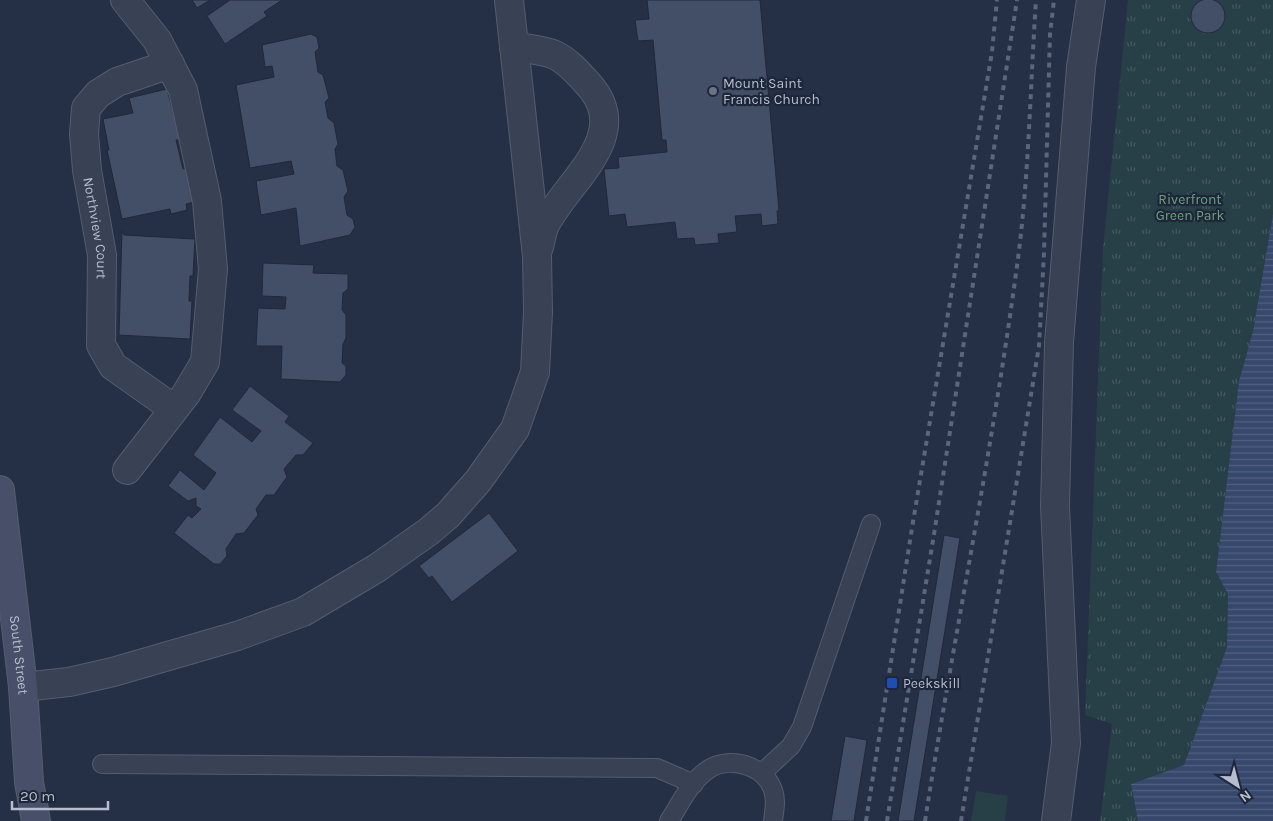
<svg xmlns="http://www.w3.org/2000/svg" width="1273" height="821" font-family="Karla,sans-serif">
  <defs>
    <pattern id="park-tufts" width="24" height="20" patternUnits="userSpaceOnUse" patternTransform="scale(1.25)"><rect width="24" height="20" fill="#273f46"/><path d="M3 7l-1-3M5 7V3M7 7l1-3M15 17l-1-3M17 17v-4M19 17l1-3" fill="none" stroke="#445960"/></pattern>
    <pattern id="water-rules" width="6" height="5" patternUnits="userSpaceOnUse" patternTransform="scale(1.25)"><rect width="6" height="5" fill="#37486d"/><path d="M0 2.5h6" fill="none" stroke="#526081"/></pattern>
  </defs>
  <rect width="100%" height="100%" fill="#252f45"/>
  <polygon fill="#273f46" points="976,791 1008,796 1005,821 971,821"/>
  <polygon fill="url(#park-tufts)" points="1128,0 1273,0 1273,214 1253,331 1239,381 1216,572 1228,594 1227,647 1184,765 1131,784 1138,821 1100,821 1112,724 1085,715 1103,248"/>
  <polygon fill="url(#water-rules)" points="1273,214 1273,821 1138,821 1131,784 1184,765 1227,647 1228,594 1216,572 1239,381 1253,331"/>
  <g fill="#434e67" stroke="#20283c">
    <circle cx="1208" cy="16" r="17"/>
    <polygon points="192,0 210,0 197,8"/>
    <polygon points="230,0 282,0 264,12 267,16 225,44 207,16"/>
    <polygon points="647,0 760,0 779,210 777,211 778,224 762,226 761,214 735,216 737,232 718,234 719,243 695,245 694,238 677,239 675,222 627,227 625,214 609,216 604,169 619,168 618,157 667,152 666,140 662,140 653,40 638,41 635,20 649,19"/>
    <polygon points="311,34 317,37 319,48 315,52 318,72 323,75 329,98 325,102 328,118 334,123 338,144 335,149 337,166 343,170 348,191 344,197 347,215 353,219 355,227 350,235 300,246 296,208 261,215 256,181 294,174 291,161 250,168 236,85 274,77 272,66 265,67 262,45"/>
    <polygon points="167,89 180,139 176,140 183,169 187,168 195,202 186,204 187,210 171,214 170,209 122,219 107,150 109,150 103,119 133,113 129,98"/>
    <polygon points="122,231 124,235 195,239 193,276 190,276 189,301 192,301 190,339 119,335"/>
    <polygon points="263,263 314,265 313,273 348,274 348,289 343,293 342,310 346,315 346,338 343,344 342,363 346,366 346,375 340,382 281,379 282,346 256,346 258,308 285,309 286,297 262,296"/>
    <polygon points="250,386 289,416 285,422 313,443 303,455 296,455 284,469 287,477 274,495 266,495 256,509 258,515 244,533 236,534 226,549 227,556 220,564 214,564 174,533 188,515 192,518 201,509 196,506 196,498 188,501 168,486 180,470 204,490 216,473 193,455 220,417 252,442 261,431 232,410"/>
    <polygon points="489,513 518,551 452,602 432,576 429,578 419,566"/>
    <polygon points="944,535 960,538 914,821 898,821"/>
    <polygon points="845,736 867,740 854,821 831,821"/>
  </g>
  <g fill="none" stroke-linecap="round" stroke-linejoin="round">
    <defs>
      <g id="lane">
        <polyline points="102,764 657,768 694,784"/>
        <polyline points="762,773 791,746 802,727 871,524"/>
        <path d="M669,821c11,-17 20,-37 37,-50 21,-16 58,-7 67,19 4,11 1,21 0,31"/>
      </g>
      <g id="street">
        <polyline points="125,0 157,40 183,90 207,201 213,269 205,362 186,394 127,470"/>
        <path d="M514,46c13,3 29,4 41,9 13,6 25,20 34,30 45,51 -22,96 -44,140 -3,6 -4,15 -6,22"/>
        <path id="s1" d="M170,64l-53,18 -19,12 -12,14 -2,26 3,36 15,85 -1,90 12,21 61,43"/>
        <polyline points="23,687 69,682 113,672 237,636 303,612 377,568 428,532 448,515 478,481 515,429 535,372 538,312 537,256 509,0"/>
        <polyline points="1056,821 1066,743 1055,506 1059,343 1081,67 1091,0"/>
      </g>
      <g id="secondary">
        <path id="s2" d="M0,490l23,197 6,95 7,39"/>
      </g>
    </defs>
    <use href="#lane" stroke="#555c6f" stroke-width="20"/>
    <use href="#street" stroke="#555c6f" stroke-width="30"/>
    <use href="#secondary" stroke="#555c6f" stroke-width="30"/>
    <use href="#lane" stroke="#394254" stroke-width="18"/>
    <use href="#street" stroke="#394254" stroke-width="28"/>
    <use href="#secondary" stroke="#475068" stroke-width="28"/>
    <g stroke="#5b657c" stroke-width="4" stroke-dasharray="5 5" stroke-linecap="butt">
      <polyline points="866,821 912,528 992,52 997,0"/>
      <polyline points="887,821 935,528 1017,0"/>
      <path d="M925,821c29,-185 67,-369 92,-555 12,-88 13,-177 19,-266"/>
      <polyline points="961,821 1039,346 1044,253 1050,34 1054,0"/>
    </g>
  </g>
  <circle fill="#6b7280" stroke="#1e263a" stroke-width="2" cx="713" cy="91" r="5"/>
  <rect fill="#1a4fb4" stroke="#1e263a" stroke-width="2" x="886" y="677" width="12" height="12" rx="2.5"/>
  <g text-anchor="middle" stroke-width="4.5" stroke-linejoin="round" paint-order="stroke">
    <g font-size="14" fill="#b7bdce" stroke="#1e263a" text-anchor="start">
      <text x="723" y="88">Mount Saint<tspan x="723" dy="16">Francis Church</tspan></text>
      <text x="903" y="688">Peekskill</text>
    </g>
    <g font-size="14" fill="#6ca17e" stroke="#1e263a">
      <text x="1190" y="204">Riverfront<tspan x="1190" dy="16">Green Park</tspan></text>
    </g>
    <g font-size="14" fill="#b7bdce" stroke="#1e263a">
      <text dy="5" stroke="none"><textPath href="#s1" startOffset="218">Northview Court</textPath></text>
      <text dy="5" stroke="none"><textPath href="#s2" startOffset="166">South Street</textPath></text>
    </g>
  </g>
  <g transform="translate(1238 786) rotate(144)" stroke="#1e263a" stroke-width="4" paint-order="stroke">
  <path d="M0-4L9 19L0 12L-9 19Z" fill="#b7bdce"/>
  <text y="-8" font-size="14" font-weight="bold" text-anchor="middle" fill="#b7bdce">N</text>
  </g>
  <path d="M12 801v8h96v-8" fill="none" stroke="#b7bdce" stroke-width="2.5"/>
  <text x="20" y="801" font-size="15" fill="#b7bdce" stroke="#1e263a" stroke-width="4" paint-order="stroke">20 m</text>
</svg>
